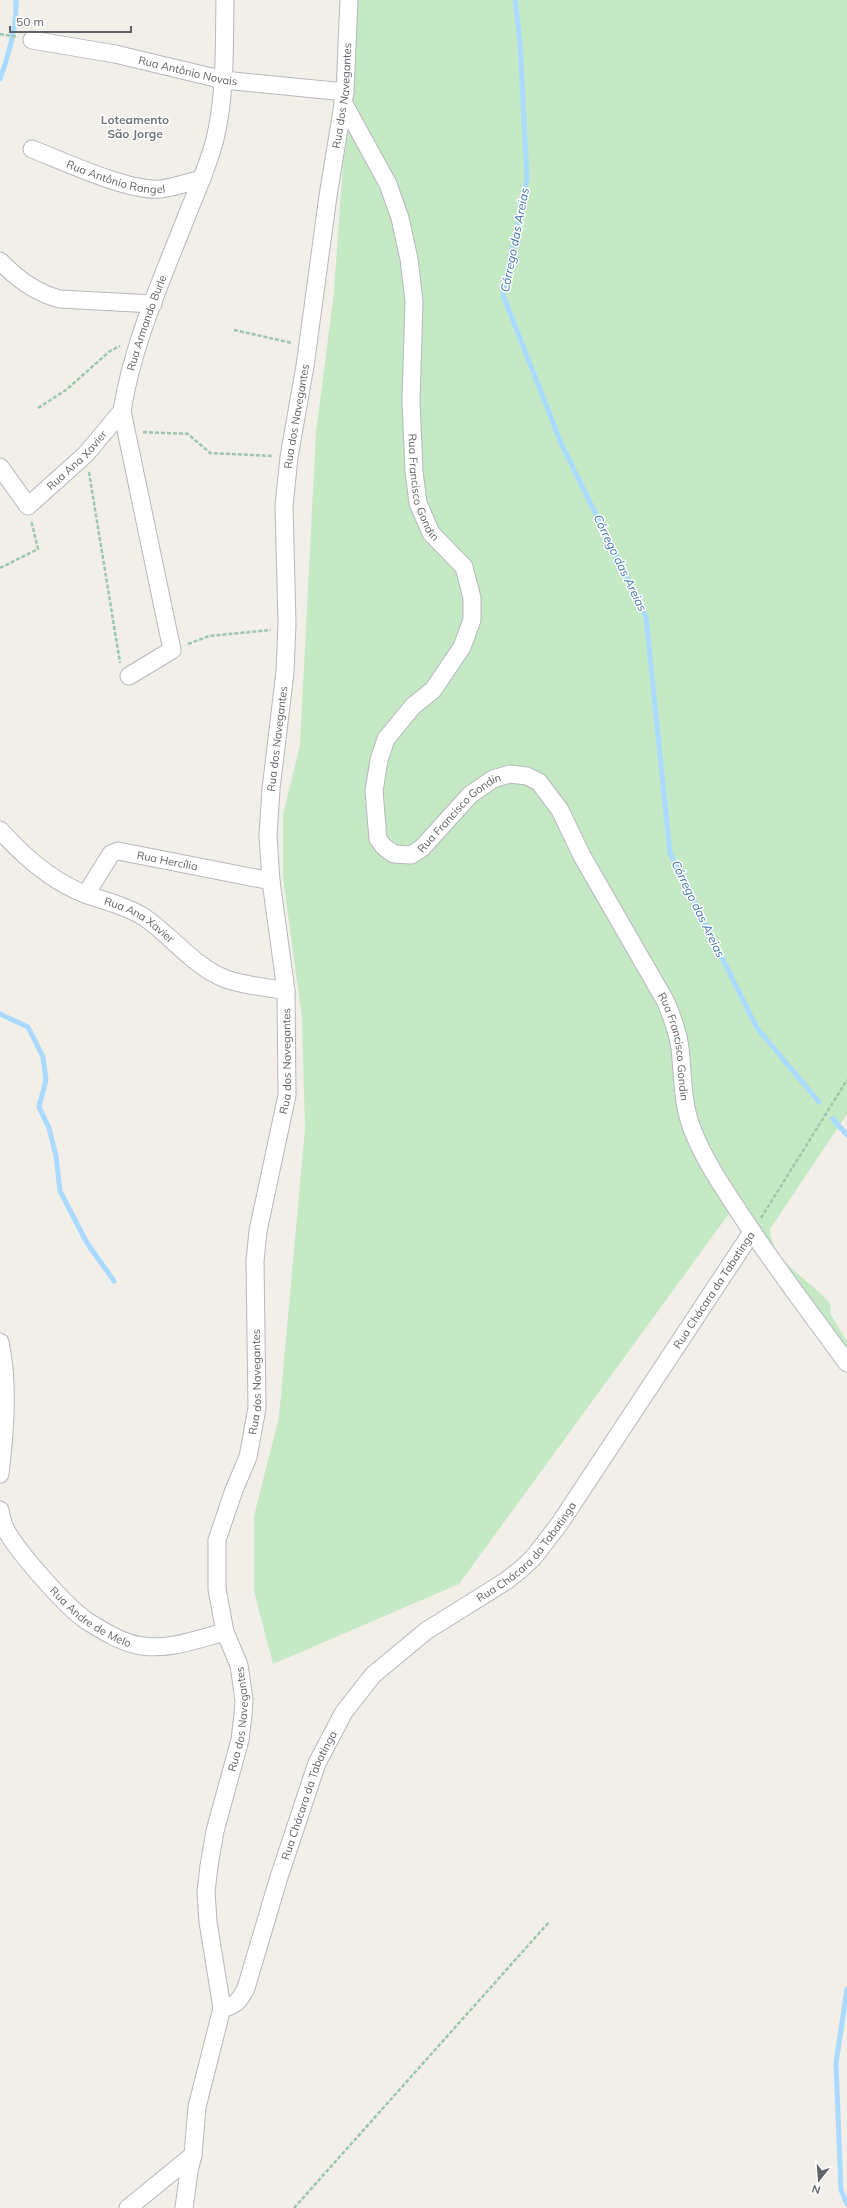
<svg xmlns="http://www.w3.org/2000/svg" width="847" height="2208" font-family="Mulish,sans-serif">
  <rect width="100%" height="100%" fill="#f1efe8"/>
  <path fill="#c5e8c5" d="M354,0h493v1114l-77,115c1,35 44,52 61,76l-1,8 17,29v16l-111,-154 -277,380 -186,80 -19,-73v-75l25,-99 26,-289 -3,-110 -19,-140v-63l17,-70 16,-313 18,-140 9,-129 6,-34 -5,-1z"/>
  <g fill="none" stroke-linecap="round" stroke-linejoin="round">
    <g stroke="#aadaff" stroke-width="5">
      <polyline points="515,0 520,42 527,179 503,295 561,443 646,617 670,853 757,1028 819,1102"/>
      <path d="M0,79c9,-25 17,-53 16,-79"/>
      <polyline points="0,1014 28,1027 43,1057 46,1080 39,1107 49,1128 56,1156 60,1191 87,1243 114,1281"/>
      <polyline points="833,1119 847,1135"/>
      <polyline points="847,1989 836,2063 841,2190 847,2204"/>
    </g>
    <defs>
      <g id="street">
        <path id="s1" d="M32,40l83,14 109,26 121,12"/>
        <path id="s2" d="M343,102l45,82 12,34 9,41 5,42 -3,100 3,70 4,32 13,30 33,34 8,31v22l-10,27 -29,43 -20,16 -27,33 -7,21 -5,31 4,48 6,8 10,7 17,1 11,-7 48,-53 23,-16 17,-5 17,2 12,6 21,28 22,46 84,146c6,15 12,30 14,46 3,26 2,53 11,78 12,33 33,63 52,92 33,50 69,97 104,145"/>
        <path id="s3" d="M32,149c31,12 97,43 128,40 14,-1 28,-7 42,-10"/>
        <path d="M0,261c17,18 36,32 60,38l93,5"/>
        <path id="s4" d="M0,467l28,39 58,-52 36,-43"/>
        <path id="s5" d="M129,676l43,-26 -50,-239c11,-70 42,-136 67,-201 10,-24 20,-47 26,-71 11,-46 9,-92 10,-139"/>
        <path id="s6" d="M0,830c24,27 52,52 87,65 19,6 39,11 57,22 28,19 50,50 82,62 19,7 41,8 60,12"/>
        <path id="s7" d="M86,894l25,-40 7,-3 153,30"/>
        <path d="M0,1342c9,43 5,89 0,132"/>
        <path id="s8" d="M0,1510c1,6 3,14 6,20 12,22 60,77 81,91 16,10 35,22 55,25 28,4 56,-7 83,-14"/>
        <path id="s9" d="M222,2008c13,-1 18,-8 24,-20l33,-111 38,-114 27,-51 29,-37 53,-44 80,-50 14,-11 13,-12 27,-35 192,-291"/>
        <polyline points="128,2208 193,2155"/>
        <path id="s10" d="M184,2208l5,-37 4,-16 4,-48 25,-99 -14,-86 -2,-30 3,-26 6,-35 25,-91 3,-25 1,-15 -5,-35 -14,-33 -8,-43v-49l17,-50 14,-33 9,-49 -2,-147 3,-30 29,-136 -1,-104 -15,-110 -3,-46 3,-46 14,-117 2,-48 -3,-118 5,-49 16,-91 23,-170 17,-104 4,-92"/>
      </g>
    </defs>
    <use href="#street" stroke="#b5b8bc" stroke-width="19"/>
    <g stroke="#9cc7a9" stroke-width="2.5" stroke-dasharray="4 2" stroke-linecap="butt">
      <polyline points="0,34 18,37"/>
      <polyline points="234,330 292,343"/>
      <polyline points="38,408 66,390 110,351 120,346"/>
      <polyline points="143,432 188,434 210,453 273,456"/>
      <polyline points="89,472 120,663"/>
      <polyline points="0,568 38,549 31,520"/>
      <polyline points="188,644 209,636 271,630"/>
      <polyline points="761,1218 847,1080"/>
      <polyline points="294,2208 549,1922"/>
    </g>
    <use href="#street" stroke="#fff" stroke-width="17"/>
  </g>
  <g text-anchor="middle" stroke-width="3" stroke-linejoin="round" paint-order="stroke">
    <g font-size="11" fill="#5f6368" stroke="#fff">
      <text dy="4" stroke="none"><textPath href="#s1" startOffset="159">Rua Antônio Novais</textPath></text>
      <text dy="4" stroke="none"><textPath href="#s10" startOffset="2142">Rua dos Navegantes</textPath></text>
      <text dy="4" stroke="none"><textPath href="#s3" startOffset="89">Rua Antônio Rangel</textPath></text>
      <text dy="4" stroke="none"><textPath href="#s5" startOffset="386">Rua Armando Burle</textPath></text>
      <text dy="4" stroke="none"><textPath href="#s10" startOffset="1818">Rua dos Navegantes</textPath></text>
      <text dy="4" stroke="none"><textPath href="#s4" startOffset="115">Rua Ana Xavier</textPath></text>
      <text dy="4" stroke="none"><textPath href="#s2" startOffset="402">Rua Francisco Gondin</textPath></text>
      <text dy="4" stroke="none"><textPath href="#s10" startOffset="1494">Rua dos Navegantes</textPath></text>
      <text dy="4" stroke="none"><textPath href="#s2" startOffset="905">Rua Francisco Gondin</textPath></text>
      <text dy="4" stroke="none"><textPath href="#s7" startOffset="105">Rua Hercília</textPath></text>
      <text dy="4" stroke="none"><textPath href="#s6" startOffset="168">Rua Ana Xavier</textPath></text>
      <text dy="4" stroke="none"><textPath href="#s2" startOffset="1301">Rua Francisco Gondin</textPath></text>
      <text dy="4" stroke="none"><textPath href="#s10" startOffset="1170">Rua dos Navegantes</textPath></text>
      <text dy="4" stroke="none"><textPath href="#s9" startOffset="896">Rua Chácara da Tabatinga</textPath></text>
      <text dy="4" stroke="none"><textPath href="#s10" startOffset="846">Rua dos Navegantes</textPath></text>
      <text dy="4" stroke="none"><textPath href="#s9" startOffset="572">Rua Chácara da Tabatinga</textPath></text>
      <text dy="4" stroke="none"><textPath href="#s8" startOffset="144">Rua Andre de Melo</textPath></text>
      <text dy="4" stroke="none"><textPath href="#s10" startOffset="498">Rua dos Navegantes</textPath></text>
      <text dy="4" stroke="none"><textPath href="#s9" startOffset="236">Rua Chácara da Tabatinga</textPath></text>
    </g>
    <g font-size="12" font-weight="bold" fill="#70757a" stroke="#fff">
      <text x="135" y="124">Loteamento<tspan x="135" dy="14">São Jorge</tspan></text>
    </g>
    <g font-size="12" font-style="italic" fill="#4174aa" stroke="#fff">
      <text transform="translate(515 240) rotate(-79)" y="4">Córrego das Areias</text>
      <text transform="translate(620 563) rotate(64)" y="4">Córrego das Areias</text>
      <text transform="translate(698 909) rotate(64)" y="4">Córrego das Areias</text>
    </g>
  </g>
  <g transform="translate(819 2180) rotate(197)" stroke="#ffffff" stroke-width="3" paint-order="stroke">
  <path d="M0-3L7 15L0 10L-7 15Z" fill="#5f6368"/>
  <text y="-6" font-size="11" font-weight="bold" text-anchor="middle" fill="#5f6368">N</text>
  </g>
  <path d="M10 26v6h121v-6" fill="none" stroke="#5f6368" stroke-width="2"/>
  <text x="16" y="26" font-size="12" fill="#5f6368" stroke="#ffffff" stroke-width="3" paint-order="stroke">50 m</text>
</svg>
